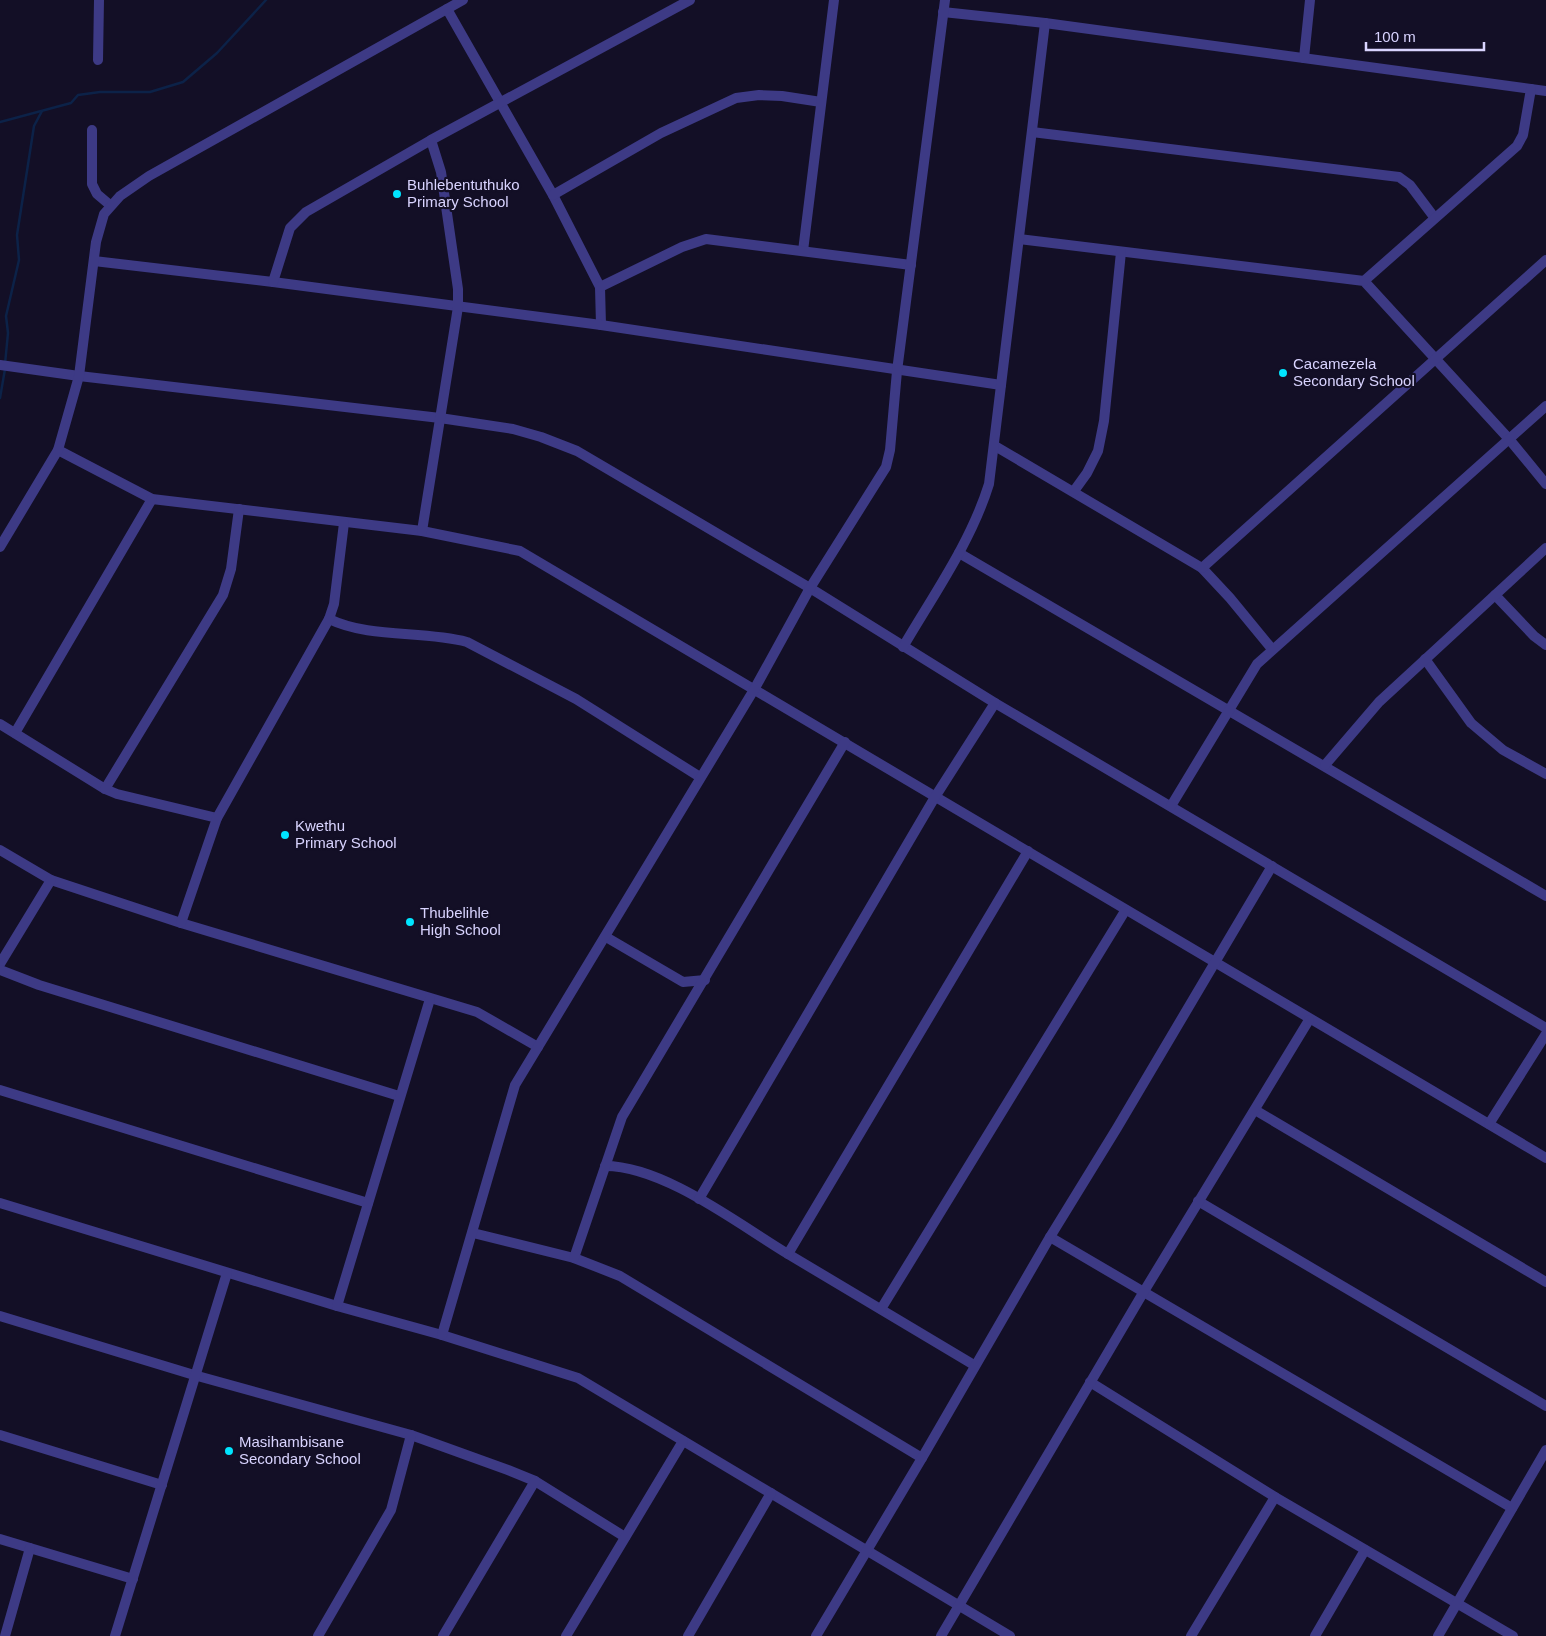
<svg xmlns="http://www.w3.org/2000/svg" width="1546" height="1636" font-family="Helvetica,sans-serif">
  <rect width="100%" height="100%" fill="#130f26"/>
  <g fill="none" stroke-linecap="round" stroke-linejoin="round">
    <g stroke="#0c2248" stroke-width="2.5">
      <polyline points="0,122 71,103 78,95 100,92 150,92 183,82 217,53 266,0"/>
      <polyline points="5,364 8,333 6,316 19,260 17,235 34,126 42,111"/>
      <polyline points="0,398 5,369"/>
    </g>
    <g stroke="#3d3a85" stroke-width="10">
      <polyline points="447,9 553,195 600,287 601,325"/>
      <polyline points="943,12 1045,23 1546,91"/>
      <polyline points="1304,58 1310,0"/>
      <polyline points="98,60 99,0"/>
      <polyline points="92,130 92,184 97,194 110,205"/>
      <polyline points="1032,132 1399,177 1410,185 1434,217"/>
      <polyline points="553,195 661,133 736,98 759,95 782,96 821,102"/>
      <polyline points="1019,239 1364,281 1509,439 1546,484"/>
      <polyline points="803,251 834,0"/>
      <polyline points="94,261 273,282 601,325 1001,385"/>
      <polyline points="1364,281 1517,146 1523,135 1531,89"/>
      <polyline points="273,282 290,228 306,212 431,140 690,0"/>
      <polyline points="600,287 682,247 706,239 911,265"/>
      <polyline points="0,365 79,376 440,418 513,429 541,437 577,451 810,588 995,703 1546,1028"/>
      <polyline points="995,446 1202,568 1230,598 1272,649"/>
      <polyline points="58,450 152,499 422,531 520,551 1546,1158"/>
      <polyline points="1074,491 1087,473 1098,451 1104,421 1121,252"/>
      <polyline points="422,531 458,307 458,289 441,172 431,140"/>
      <polyline points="0,547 58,450 79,376 96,242 104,214 120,196 149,176 463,0"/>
      <polyline points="959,553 1546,896"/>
      <polyline points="1202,568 1546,260"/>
      <polyline points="1495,595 1534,636 1546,645"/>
      <path d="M329,619c42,20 93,11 138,23l109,57 124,78"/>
      <path d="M903,647c31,-53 68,-105 86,-163l56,-461"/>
      <polyline points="1425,659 1471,723 1503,750 1546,774"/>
      <polyline points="0,724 105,789 117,794 217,818"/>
      <polyline points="15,733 152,499"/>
      <polyline points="1325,765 1379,702 1546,548"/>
      <polyline points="105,789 223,595 231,569 239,509"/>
      <polyline points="1171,806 1257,664 1546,406"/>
      <polyline points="0,850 51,880 181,923 477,1012 538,1047"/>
      <polyline points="181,923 217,818 329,619 334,604 344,523"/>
      <polyline points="606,937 683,982 705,980"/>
      <polyline points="0,964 51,880"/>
      <polyline points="0,970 39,985 399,1096"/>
      <polyline points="0,1090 368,1203"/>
      <polyline points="1255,1110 1546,1282"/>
      <polyline points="1489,1124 1546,1034"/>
      <path d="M605,1166c59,0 133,58 183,88 62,37 124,74 186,111"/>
      <polyline points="699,1199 935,797 995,703"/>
      <polyline points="1198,1201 1546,1406"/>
      <polyline points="0,1203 337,1306 442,1335 578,1378 1010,1636"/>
      <polyline points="473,1233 574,1258 620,1276 922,1458"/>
      <polyline points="1050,1237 1512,1508"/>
      <polyline points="788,1254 1028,851"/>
      <polyline points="574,1258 622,1117 845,742"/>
      <polyline points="337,1306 430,999"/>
      <polyline points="881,1309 1125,911"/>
      <polyline points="0,1316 194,1375 411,1435 508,1470 535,1481 625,1537"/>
      <polyline points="442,1335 515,1085 755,688 810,588 886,467 890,450 897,371 945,0"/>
      <polyline points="1090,1382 1275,1497 1513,1636"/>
      <polyline points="0,1435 162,1485"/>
      <polyline points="0,1539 133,1579"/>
      <polyline points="5,1636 30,1548"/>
      <polyline points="115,1636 227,1273"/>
      <polyline points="318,1636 391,1510 411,1435"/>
      <polyline points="443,1636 535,1481"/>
      <polyline points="566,1636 683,1441"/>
      <polyline points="688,1636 771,1493"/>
      <polyline points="816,1636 922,1458 1050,1237 1117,1128 1272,866"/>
      <polyline points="941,1636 1143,1293 1309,1020"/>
      <polyline points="1191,1636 1275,1497"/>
      <polyline points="1315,1636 1365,1550"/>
      <polyline points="1438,1636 1546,1450"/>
    </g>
  </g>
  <g fill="#00e5ff" stroke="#130f26" stroke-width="2">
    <circle cx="397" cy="194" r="5"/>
    <circle cx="1283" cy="373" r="5"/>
    <circle cx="285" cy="835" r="5"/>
    <circle cx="410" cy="922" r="5"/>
    <circle cx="229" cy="1451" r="5"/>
  </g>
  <g text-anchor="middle" stroke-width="4.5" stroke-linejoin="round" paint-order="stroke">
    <g font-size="15" fill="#d9d4ff" stroke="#130f26" text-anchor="start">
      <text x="407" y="190">Buhlebentuthuko<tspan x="407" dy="17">Primary School</tspan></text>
      <text x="1293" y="369">Cacamezela<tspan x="1293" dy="17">Secondary School</tspan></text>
      <text x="295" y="831">Kwethu<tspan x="295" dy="17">Primary School</tspan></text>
      <text x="420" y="918">Thubelihle<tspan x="420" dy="17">High School</tspan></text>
      <text x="239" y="1447">Masihambisane<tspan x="239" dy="17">Secondary School</tspan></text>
    </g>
  </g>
  <path d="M1366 42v8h118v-8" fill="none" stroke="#d9d4ff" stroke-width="2.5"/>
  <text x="1374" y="42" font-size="15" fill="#d9d4ff" stroke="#130f26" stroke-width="4" paint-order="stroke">100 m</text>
</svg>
